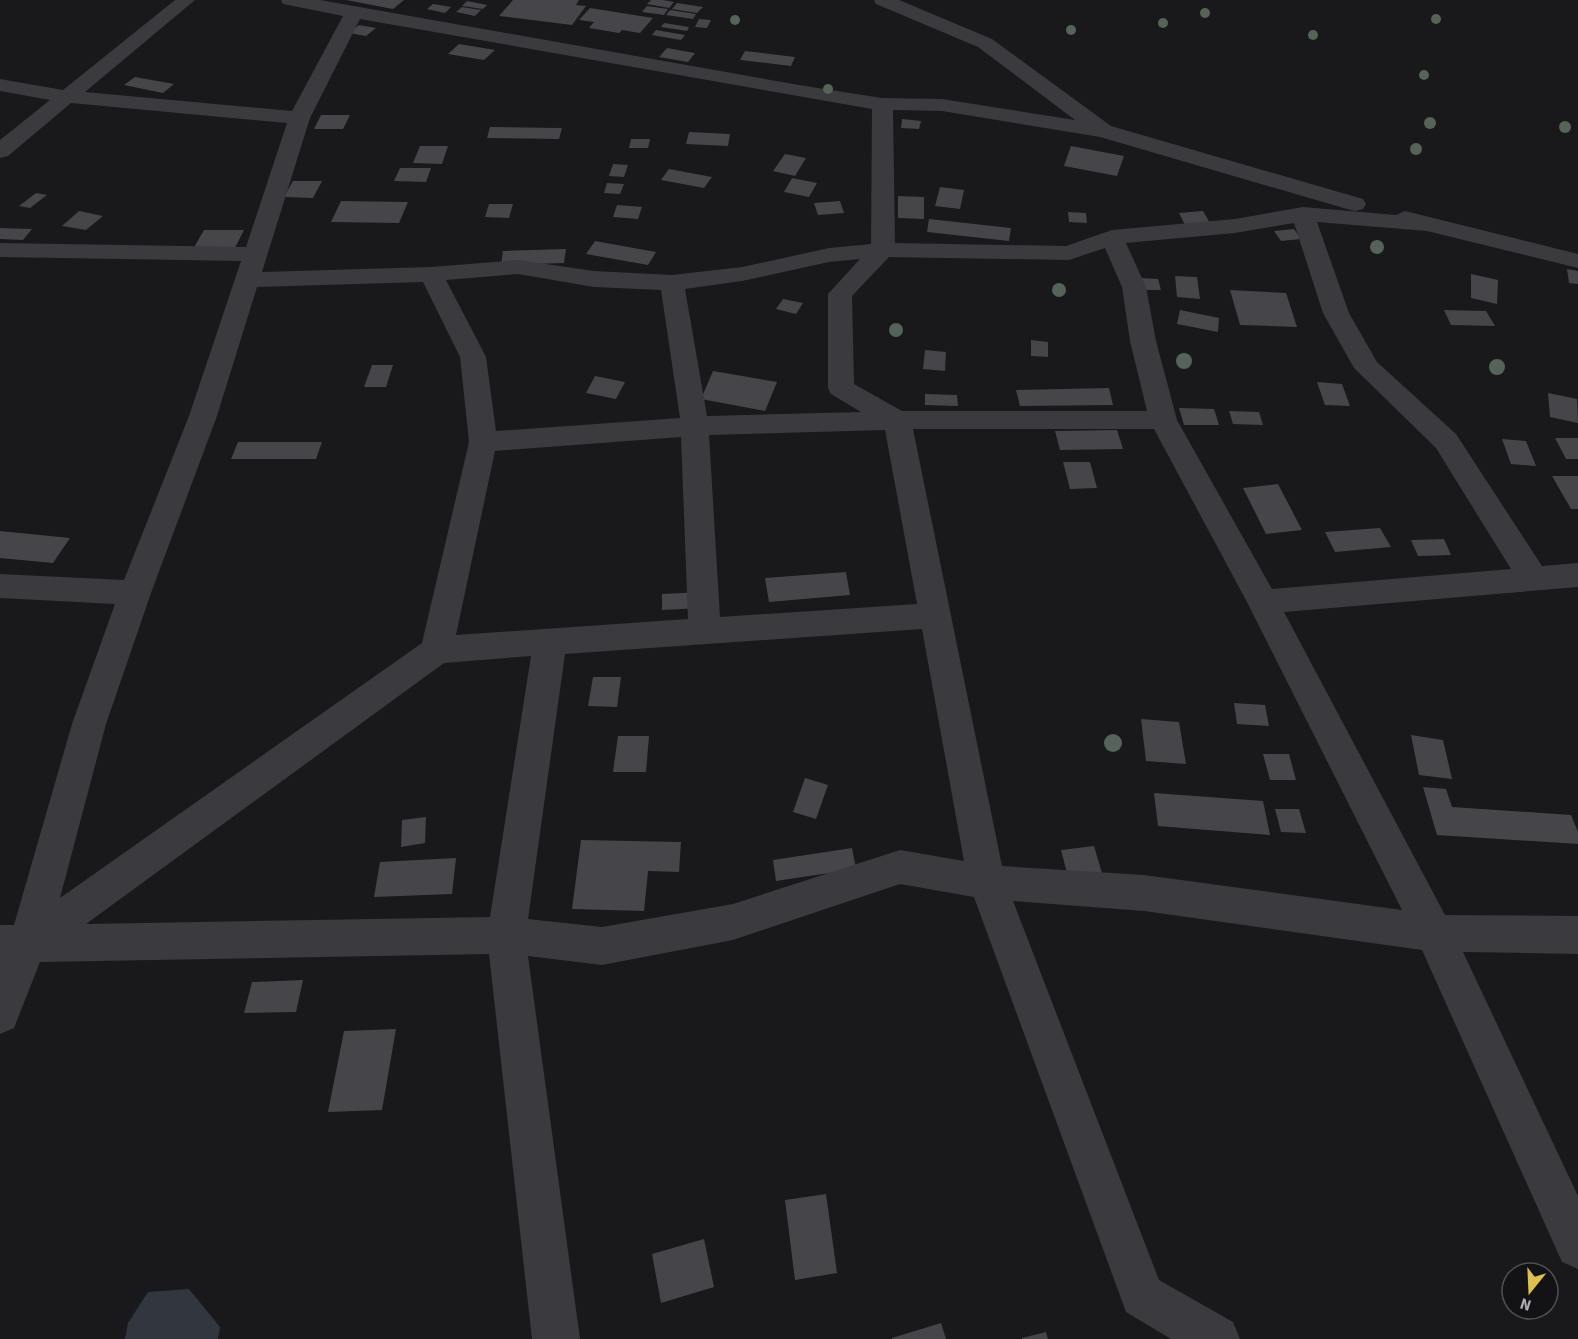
<svg xmlns="http://www.w3.org/2000/svg" width="1578" height="1339" font-family="'Source Sans 3',sans-serif">
  <rect width="100%" height="100%" fill="#19181a"/>
  <polygon fill="#32373f" points="189,1289 220,1327 218,1339 125,1339 128,1323 148,1292"/>
  <g fill="#46454a">
    <polygon points="346,0 404,0 393,9"/>
    <polygon points="513,0 579,0 576,5 586,6 572,25 499,16"/>
    <polygon points="651,0 663,0 674,2 669,8 647,4"/>
    <polygon points="467,1 487,5 483,9 462,6"/>
    <polygon points="677,3 703,7 697,13 672,9"/>
    <polygon points="433,4 451,7 445,13 427,9"/>
    <polygon points="647,6 668,9 664,15 642,12"/>
    <polygon points="462,7 481,10 475,16 456,12"/>
    <polygon points="590,8 653,18 640,33 622,30 619,33 589,28 594,22 579,20"/>
    <polygon points="670,10 696,14 693,19 666,15"/>
    <polygon points="699,19 711,20 707,28 695,27"/>
    <polygon points="664,23 689,27 687,31 661,27"/>
    <polygon points="359,25 376,28 366,36 349,33"/>
    <polygon points="656,30 685,35 681,40 652,35"/>
    <polygon points="459,44 495,50 484,60 448,54"/>
    <polygon points="667,48 695,53 688,62 659,57"/>
    <polygon points="745,51 795,57 791,66 740,60"/>
    <polygon points="135,77 174,84 163,93 124,85"/>
    <polygon points="321,115 350,115 343,129 314,129"/>
    <polygon points="902,119 921,121 919,129 901,128"/>
    <polygon points="490,127 562,128 559,139 487,138"/>
    <polygon points="689,132 730,134 728,146 686,144"/>
    <polygon points="631,139 650,139 648,148 629,148"/>
    <polygon points="420,146 448,146 442,164 413,163"/>
    <polygon points="1071,146 1124,156 1117,176 1064,166"/>
    <polygon points="785,154 806,158 795,176 773,171"/>
    <polygon points="613,164 628,165 624,177 609,176"/>
    <polygon points="400,168 431,168 426,182 394,181"/>
    <polygon points="669,169 712,177 704,188 661,180"/>
    <polygon points="792,178 817,183 809,197 784,192"/>
    <polygon points="293,181 322,181 313,198 284,197"/>
    <polygon points="607,183 624,184 620,194 604,193"/>
    <polygon points="940,187 964,190 960,209 935,206"/>
    <polygon points="36,193 47,195 30,208 19,206"/>
    <polygon points="898,196 924,197 924,219 898,218"/>
    <polygon points="341,201 408,202 399,223 331,222"/>
    <polygon points="840,201 844,213 818,215 814,203"/>
    <polygon points="489,204 513,204 509,218 485,217"/>
    <polygon points="617,205 642,207 638,219 613,217"/>
    <polygon points="79,211 103,216 86,230 62,226"/>
    <polygon points="1203,211 1210,223 1185,225 1179,213"/>
    <polygon points="1068,212 1086,213 1087,223 1069,222"/>
    <polygon points="929,219 1011,228 1009,241 927,232"/>
    <polygon points="0,228 32,229 23,240 0,239"/>
    <polygon points="1294,229 1301,239 1281,241 1274,231"/>
    <polygon points="204,230 244,230 234,250 193,249"/>
    <polygon points="595,241 656,252 648,265 586,254"/>
    <polygon points="566,249 564,263 501,265 503,251"/>
    <polygon points="1567,269 1578,271 1578,284 1569,283"/>
    <polygon points="1471,274 1498,280 1497,304 1471,298"/>
    <polygon points="1175,276 1197,277 1200,299 1177,297"/>
    <polygon points="1141,278 1158,279 1161,290 1143,290"/>
    <polygon points="1230,290 1286,293 1297,327 1240,325"/>
    <polygon points="783,299 803,303 796,314 776,309"/>
    <polygon points="1180,310 1219,318 1218,332 1177,324"/>
    <polygon points="1444,310 1486,311 1495,326 1451,325"/>
    <polygon points="1031,340 1048,342 1048,357 1031,356"/>
    <polygon points="925,350 946,352 945,371 923,369"/>
    <polygon points="372,365 393,365 386,387 364,387"/>
    <polygon points="713,371 777,382 765,411 701,399"/>
    <polygon points="595,376 625,382 616,399 586,393"/>
    <polygon points="1317,382 1342,384 1350,406 1325,405"/>
    <polygon points="1109,388 1113,405 1020,406 1016,390"/>
    <polygon points="1548,393 1577,399 1578,423 1550,417"/>
    <polygon points="925,394 957,395 958,406 925,405"/>
    <polygon points="1179,408 1214,409 1219,425 1184,425"/>
    <polygon points="1229,411 1259,412 1263,425 1233,424"/>
    <polygon points="1117,430 1123,449 1060,450 1055,431"/>
    <polygon points="1555,438 1578,438 1578,459 1566,459"/>
    <polygon points="1502,439 1526,441 1536,466 1511,464"/>
    <polygon points="238,442 322,442 316,459 231,459"/>
    <polygon points="1063,462 1090,462 1097,488 1070,489"/>
    <polygon points="1552,476 1578,476 1578,509 1571,509"/>
    <polygon points="1278,484 1302,530 1266,534 1243,488"/>
    <polygon points="1380,528 1391,547 1335,552 1325,532"/>
    <polygon points="0,531 70,538 53,563 0,558"/>
    <polygon points="1444,539 1451,555 1418,556 1411,540"/>
    <polygon points="846,572 850,595 769,602 765,578"/>
    <polygon points="701,592 701,608 662,610 662,594"/>
    <polygon points="593,677 621,677 617,707 588,706"/>
    <polygon points="1234,703 1265,705 1269,726 1237,724"/>
    <polygon points="1141,719 1179,722 1186,764 1146,761"/>
    <polygon points="1411,735 1443,740 1452,779 1419,775"/>
    <polygon points="618,736 649,736 646,772 613,772"/>
    <polygon points="1263,754 1289,754 1296,780 1270,780"/>
    <polygon points="805,778 828,785 816,819 793,812"/>
    <polygon points="1423,787 1446,789 1452,807 1571,815 1578,832 1578,844 1437,835"/>
    <polygon points="1154,793 1263,801 1270,835 1158,826"/>
    <polygon points="1275,809 1299,809 1306,833 1281,832"/>
    <polygon points="426,817 425,843 401,847 402,820"/>
    <polygon points="581,840 681,842 679,872 648,871 644,911 572,909"/>
    <polygon points="1094,846 1102,873 1068,877 1061,850"/>
    <polygon points="852,848 856,869 776,881 773,860"/>
    <polygon points="456,858 452,894 374,897 380,862"/>
    <polygon points="303,980 296,1012 244,1013 252,982"/>
    <polygon points="396,1029 382,1110 328,1112 344,1031"/>
    <polygon points="826,1194 837,1273 795,1280 785,1200"/>
    <polygon points="704,1239 714,1287 661,1303 652,1254"/>
    <polygon points="941,1323 946,1339 892,1339 892,1338"/>
    <polygon points="1046,1332 1048,1339 1022,1339 1022,1338"/>
  </g>
  <g fill="none" stroke-linecap="round" stroke-linejoin="round">
    <path fill="#3a3a3f" fill-rule="evenodd" d="M175,0h20l-110,92 207,19 51,-95 -60,-12 -2,-4h39l485,86 77,12 60,1 133,21 -97,-73 -102,-43 -2,-4h25l93,39 119,87 252,73 3,5 -3,5 -8,2 -8,-2 -247,-72 -158,-26 -49,-1 2,133 171,3 46,-16 123,-11 68,-12 93,8 9,-4 173,43v14l-151,-37 -110,-9 32,91 28,49 79,72 86,132 36,-3v24l-294,25 161,303 133,1v38l-115,-2 115,244v73l-16,-7 -140,-312 -278,-39 -131,-10 146,379 74,42 7,17h-69l-45,-27 -152,-415 -74,-13 -167,56 -131,25 -74,-9 52,383h-48l-43,-385 -449,8 -26,66 -14,6v-109h14l58,-201 43,-120 -115,-6v-24l124,6 65,-164 52,-155 -241,-4v-14l246,4 41,-124 -216,-20 -63,53 -8,2v-18l50,-40 -50,-9v-12l63,11zM360,19l512,90 -1,135 -42,4 -87,19 -70,8 -78,-4 -76,-11 -87,7 -169,5 48,-154zM1294,223l29,90 31,55 82,80 75,121 -239,20 -95,-169 -21,-79 -10,-54 -20,-44 109,-10zM1105,248l17,39 8,54 17,70h-245l-48,-27 -2,-88 37,-39 180,3zM860,259l-32,35v94l3,6 30,18 -154,4 -22,-127 57,-8 87,-19zM518,274l76,13 67,3 19,128 -184,13 -10,-74 -40,-77zM423,282l37,75 9,85 -47,201 -362,255 46,-174 45,-131 66,-177 40,-129zM913,429h241l94,175 154,306 -258,-35 -142,-9zM885,430l32,174 -197,13 -11,-182zM681,437l7,182 -232,16 39,-184zM922,629l42,232 -64,-11 -167,54 -131,23 -74,-8 37,-265zM531,656l-41,261 -404,7 358,-261z"/>
  </g>
  <g fill="#556358">
    <circle cx="1205" cy="13" r="5"/>
    <circle cx="1436" cy="19" r="5"/>
    <circle cx="735" cy="20" r="5"/>
    <circle cx="1163" cy="23" r="5"/>
    <circle cx="1071" cy="30" r="5"/>
    <circle cx="1313" cy="35" r="5"/>
    <circle cx="1424" cy="75" r="5"/>
    <circle cx="828" cy="89" r="5"/>
    <circle cx="1430" cy="123" r="6"/>
    <circle cx="1565" cy="127" r="6"/>
    <circle cx="1416" cy="149" r="6"/>
    <circle cx="1377" cy="247" r="7"/>
    <circle cx="1059" cy="290" r="7"/>
    <circle cx="896" cy="330" r="7"/>
    <circle cx="1184" cy="361" r="8"/>
    <circle cx="1497" cy="367" r="8"/>
    <circle cx="1113" cy="743" r="9"/>
  </g>
  <g transform="translate(1530 1291) rotate(198)"><circle r="28" fill="#131315" stroke="#505156" stroke-width="1.5"/>
  <path d="M0-4.5L10 22L0 15L-10 22Z" fill="#ddc04d"/>
  <text y="-9" font-size="16" font-weight="bold" text-anchor="middle" fill="#acaeb8">N</text>
  </g>
</svg>
